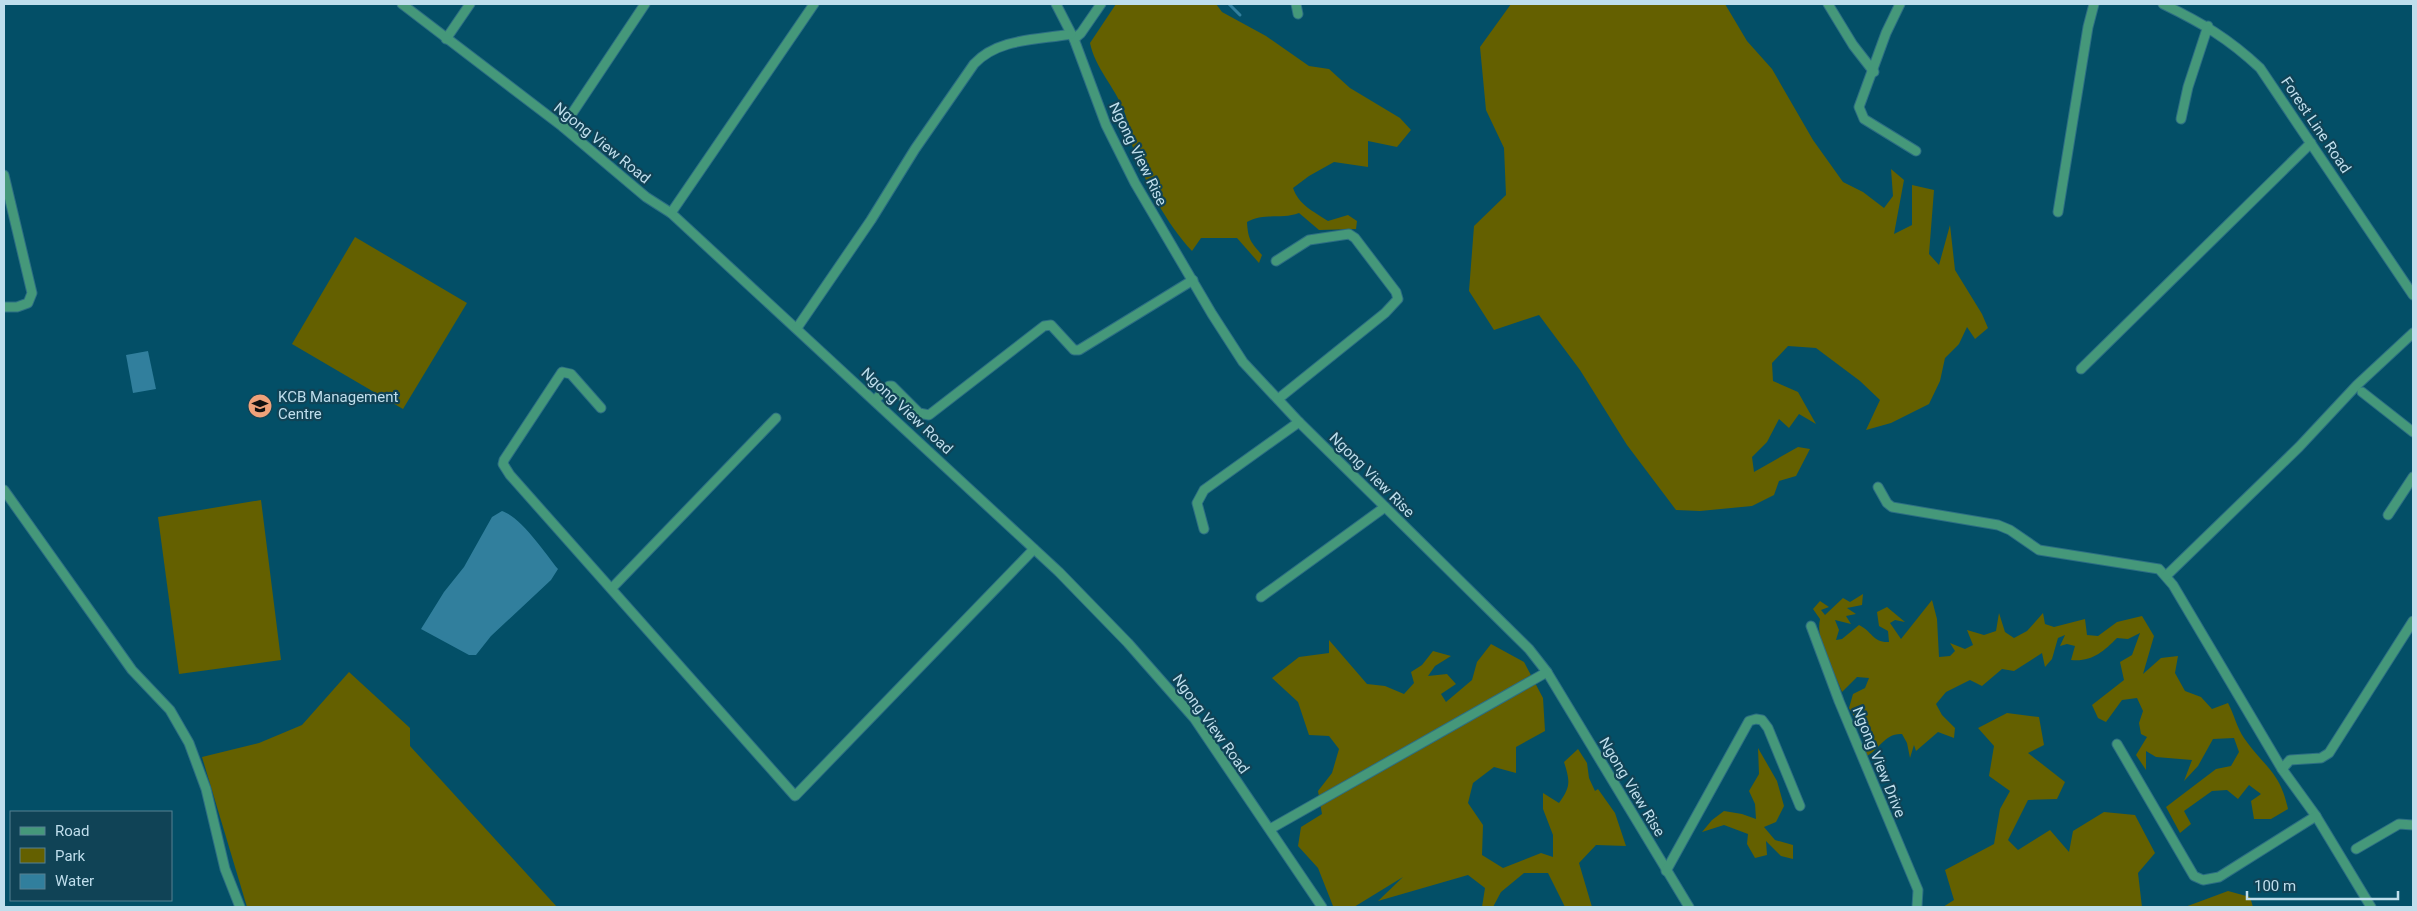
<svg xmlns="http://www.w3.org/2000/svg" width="2417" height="911" font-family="Roboto,sans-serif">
  <rect width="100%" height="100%" fill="#034f67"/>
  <g fill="#646000">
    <path d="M1116,4h100l6,8 44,24 43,30 20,3 21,19 50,30 11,12 -14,17 -29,-6v26l-34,-5 -25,14 -16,12c6,17 20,23 35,33l20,-6 9,6 -1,8 -37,1 -20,-17c-18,7 -36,-1 -52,9 1,18 4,20 15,33l-3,8 -22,-25h-36l-9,13c-26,-28 -46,-66 -59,-103 -4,-12 -4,-25 -9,-37 -9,-24 -29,-43 -34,-68z"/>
    <polygon points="1511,4 1725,4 1747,41 1772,69 1813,140 1843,182 1863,192 1884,208 1893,196 1891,169 1904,180 1894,234 1912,225 1912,185 1934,190 1929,254 1939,265 1950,225 1955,270 1982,314 1988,328 1975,339 1967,327 1959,344 1945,358 1940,381 1929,404 1891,423 1866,430 1880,400 1860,381 1816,348 1788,346 1772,363 1773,381 1798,392 1816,424 1799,414 1789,428 1779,419 1767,442 1752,457 1754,472 1798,447 1810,449 1796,476 1779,481 1774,495 1752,506 1700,511 1676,510 1627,445 1580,370 1539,315 1494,330 1469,291 1474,226 1506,195 1504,148 1486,110 1480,47"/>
    <polygon points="355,237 467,303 403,409 292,344"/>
    <polygon points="261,500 281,660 179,674 158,517"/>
    <path d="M1863,594l-1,11 -15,3 9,6 -10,2 5,8 -16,-4 4,10 -3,10 6,-1 17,-14c13,6 14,18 30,17l-1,-11 -9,-5 -2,-14 10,-5 18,15 -10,-2 -5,3 11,16 31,-39 5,19 2,38 11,-1 5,-5 -5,-8 15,6 8,-4 -6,-15 17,5 12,-4 3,-18 6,19 9,6 13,-7 16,-18 2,11 9,3 31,-8 2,16 11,1 19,-14 25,-6 12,20 -11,38 18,-16 17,-2 -3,17 10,18 16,6 11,12 16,-6c6,11 9,25 16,35 20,29 36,33 44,71l-17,10h-17l-3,-18 10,-7 -12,-9 -11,14 -11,-9 -15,1 -28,20 7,13 -11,9 -14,-26 50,-38 15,-3 8,-14 -5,-14 -21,1 -15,27 -14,15 8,-21 -36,-3 -10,-6v19l-10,-15 11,-18 -6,-3 -2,-11 4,-12 -6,-13 -15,2 -16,22 -8,-4 -6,-13 32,-25 -4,-18 12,-7 8,-22 -12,6 -11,-1c-14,14 -25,24 -46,22l4,-14 -8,-2 -7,2 5,-11 -7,3 -6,21 -7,8 -3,-14 -28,18 -12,-2 -20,17 -12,-6 -24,12 -10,12 6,11 13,13 -1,10 -16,-6 -22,19 -2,-6 -4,13 -3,-15 -5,-9c-18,-1 -22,16 -37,23l-2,-26 -14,-23 4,-14 12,-6 4,-10 -12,-1 -15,15c-8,-22 -27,-50 -22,-73l-7,-10 7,-8 9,6 -8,3 4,5 18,-17 7,4z"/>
    <path d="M1329,640l38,44 18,2 19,8 10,-11 -3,-11 11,-7 11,-14 18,5 -16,10 -7,10 19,-2 9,10 -15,10 5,8 26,-22 5,-18 14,-18 33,18 19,36 2,33 -29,16v26l-22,-6 -21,16 -5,20 15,22 -1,30 21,13 38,-15 12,4v-22l-10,-26v-16l16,10c12,-16 11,-22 5,-41l14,-13 9,14 2,15 6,13 3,-2 17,24 11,33 -30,-1 -17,18 13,44h-27l-17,-34h-24l-23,19 -8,15h-11l3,-19 -17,-13 -90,26 25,-24 -49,30 -21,-1 -15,-38 -20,-22 3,-19 21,-13 -4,-23 14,-18 7,-24 -10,-13 -20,-1 -11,-33 -26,-24 27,-21 30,-4z"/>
    <polygon points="349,672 410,728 410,746 557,907 247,907 202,757 259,743 302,725"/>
    <polygon points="2007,713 2039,717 2044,745 2028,753 2065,782 2057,799 2028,800 2008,840 2018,850 2050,830 2069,852 2073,831 2104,812 2135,815 2155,853 2138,873 2142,907 1943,907 1954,900 1945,870 1994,844 2000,809 2010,791 1989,776 1994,746 1978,728"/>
    <polygon points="1758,748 1777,781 1784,806 1776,822 1764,827 1775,840 1793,845 1793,859 1781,856 1766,841 1767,855 1755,858 1747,844 1748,834 1724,825 1702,832 1712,820 1724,811 1742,814 1756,819 1755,804 1749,791 1759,774"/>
    <polygon points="2228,891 2250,897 2253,907 2185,907"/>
  </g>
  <g fill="#317f9d">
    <polygon points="148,351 156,389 133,393 126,355"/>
    <path d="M502,511c19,6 43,42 56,58l-7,11 -60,56 -15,19h-7l-48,-26 23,-37 20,-25 28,-50z"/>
  </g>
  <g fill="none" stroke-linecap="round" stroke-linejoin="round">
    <polyline stroke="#317f9d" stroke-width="3" points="1229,4 1240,15"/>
    <defs>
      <g id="minor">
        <polyline points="402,4 563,127 646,197 671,213 1059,572 1128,643 1194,718 1322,907"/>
        <polyline points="1056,4 1074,39 1106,125 1135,183 1212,314 1243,362 1299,422 1529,649 1547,672 1689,907"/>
        <polyline points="1296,4 1298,14"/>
        <polyline points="1828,4 1853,45 1874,72"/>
        <polyline points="1900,4 1886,33 1859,107 1864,119 1916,151"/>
        <path d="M2163,4c39,19 65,34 97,64l153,227"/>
        <polyline points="446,39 470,4"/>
        <polyline points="1074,39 1081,33 1101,4"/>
        <polyline points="2181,119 2188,87 2208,26"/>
        <polyline points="563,127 645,4"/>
        <polyline points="4,175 32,293 28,303 17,307 4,307"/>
        <polyline points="2058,212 2088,27 2094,4"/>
        <polyline points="671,213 814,4"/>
        <polyline points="1276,261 1309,240 1349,234 1355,238 1396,292 1398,299 1385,313 1278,399"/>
        <path d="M797,328l74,-108 44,-71 59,-85c24,-26 64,-24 97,-30"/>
        <polyline points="2081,369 2311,143"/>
        <polyline points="2362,392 2413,432"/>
        <polyline points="875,400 889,386 892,386 919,413 929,415 1044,326 1051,325 1074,350 1079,350 1193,280"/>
        <polyline points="601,408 571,374 562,372 504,460 503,464 510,475 795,796 1034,549"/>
        <polyline points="1878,487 1887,503 1892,507 1998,525 2010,530 2039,550 2159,569 2173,585 2282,769 2316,816"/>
        <polyline points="4,490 132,670 170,710 189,743 206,789 225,869 240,907"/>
        <polyline points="2388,515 2413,477"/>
        <polyline points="1204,529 1197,503 1204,490 1299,422"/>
        <polyline points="2166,576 2299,447 2357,385 2413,333"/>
        <polyline points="612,588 776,418"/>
        <polyline points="1261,597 1385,507"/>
        <polyline points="1811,626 1839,701 1918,890 1917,907"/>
        <polyline points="2117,744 2194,876 2203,880 2219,877 2316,816 2371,907"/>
        <polyline points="2282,769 2290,760 2321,758 2329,753 2413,621"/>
        <polyline points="1270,829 1547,672"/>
        <polyline points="2356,849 2399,824 2413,825"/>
        <polyline points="1666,871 1749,721 1756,719 1762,720 1768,728 1800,806"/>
      </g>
    </defs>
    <use href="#minor" stroke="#2c6e84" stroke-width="11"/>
    <use href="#minor" stroke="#45987a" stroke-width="9"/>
  </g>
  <defs>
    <symbol id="university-disc" viewBox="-11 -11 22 22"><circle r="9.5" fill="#f0a27a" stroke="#104356"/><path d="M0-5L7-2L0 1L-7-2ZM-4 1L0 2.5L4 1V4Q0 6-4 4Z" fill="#111"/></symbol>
  </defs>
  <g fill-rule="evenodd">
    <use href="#university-disc" x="246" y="392" width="28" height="28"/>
  </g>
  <g text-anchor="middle" stroke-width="4.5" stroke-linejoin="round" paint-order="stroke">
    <g font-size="15" fill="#bfdeec" stroke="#104356">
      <text transform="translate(2316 125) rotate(56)" y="5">Forest Line Road</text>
      <text transform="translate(602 143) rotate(39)" y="5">Ngong View Road</text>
      <text transform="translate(1138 154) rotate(64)" y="5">Ngong View Rise</text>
      <text transform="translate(907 411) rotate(43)" y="5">Ngong View Road</text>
      <text transform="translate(1372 475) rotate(45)" y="5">Ngong View Rise</text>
      <text transform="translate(1211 724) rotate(54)" y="5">Ngong View Road</text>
      <text transform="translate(1879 762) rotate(68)" y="5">Ngong View Drive</text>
      <text transform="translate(1632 787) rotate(59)" y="5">Ngong View Rise</text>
    </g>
    <g font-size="15" fill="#bfdeec" stroke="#104356" text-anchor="start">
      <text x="278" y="402">KCB Management<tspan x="278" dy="17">Centre</tspan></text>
    </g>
  </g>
  <rect width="2417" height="911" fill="none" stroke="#bfdeec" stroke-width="10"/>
  <rect x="10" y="811" width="162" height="90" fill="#104356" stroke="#568192"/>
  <rect x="20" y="827" width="25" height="8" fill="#45987a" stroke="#568192"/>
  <text x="55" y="836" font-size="15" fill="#bfdeec">Road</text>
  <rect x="20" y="848" width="25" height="15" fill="#646000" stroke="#568192"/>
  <text x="55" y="861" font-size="15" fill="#bfdeec">Park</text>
  <rect x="20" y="874" width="25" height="15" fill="#317f9d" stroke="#568192"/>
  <text x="55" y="886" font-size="15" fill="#bfdeec">Water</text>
  <path d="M2247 891v8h151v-8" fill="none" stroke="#bfdeec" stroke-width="2.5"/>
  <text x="2254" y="891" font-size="15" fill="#bfdeec" stroke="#104356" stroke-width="4" paint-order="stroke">100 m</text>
</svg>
